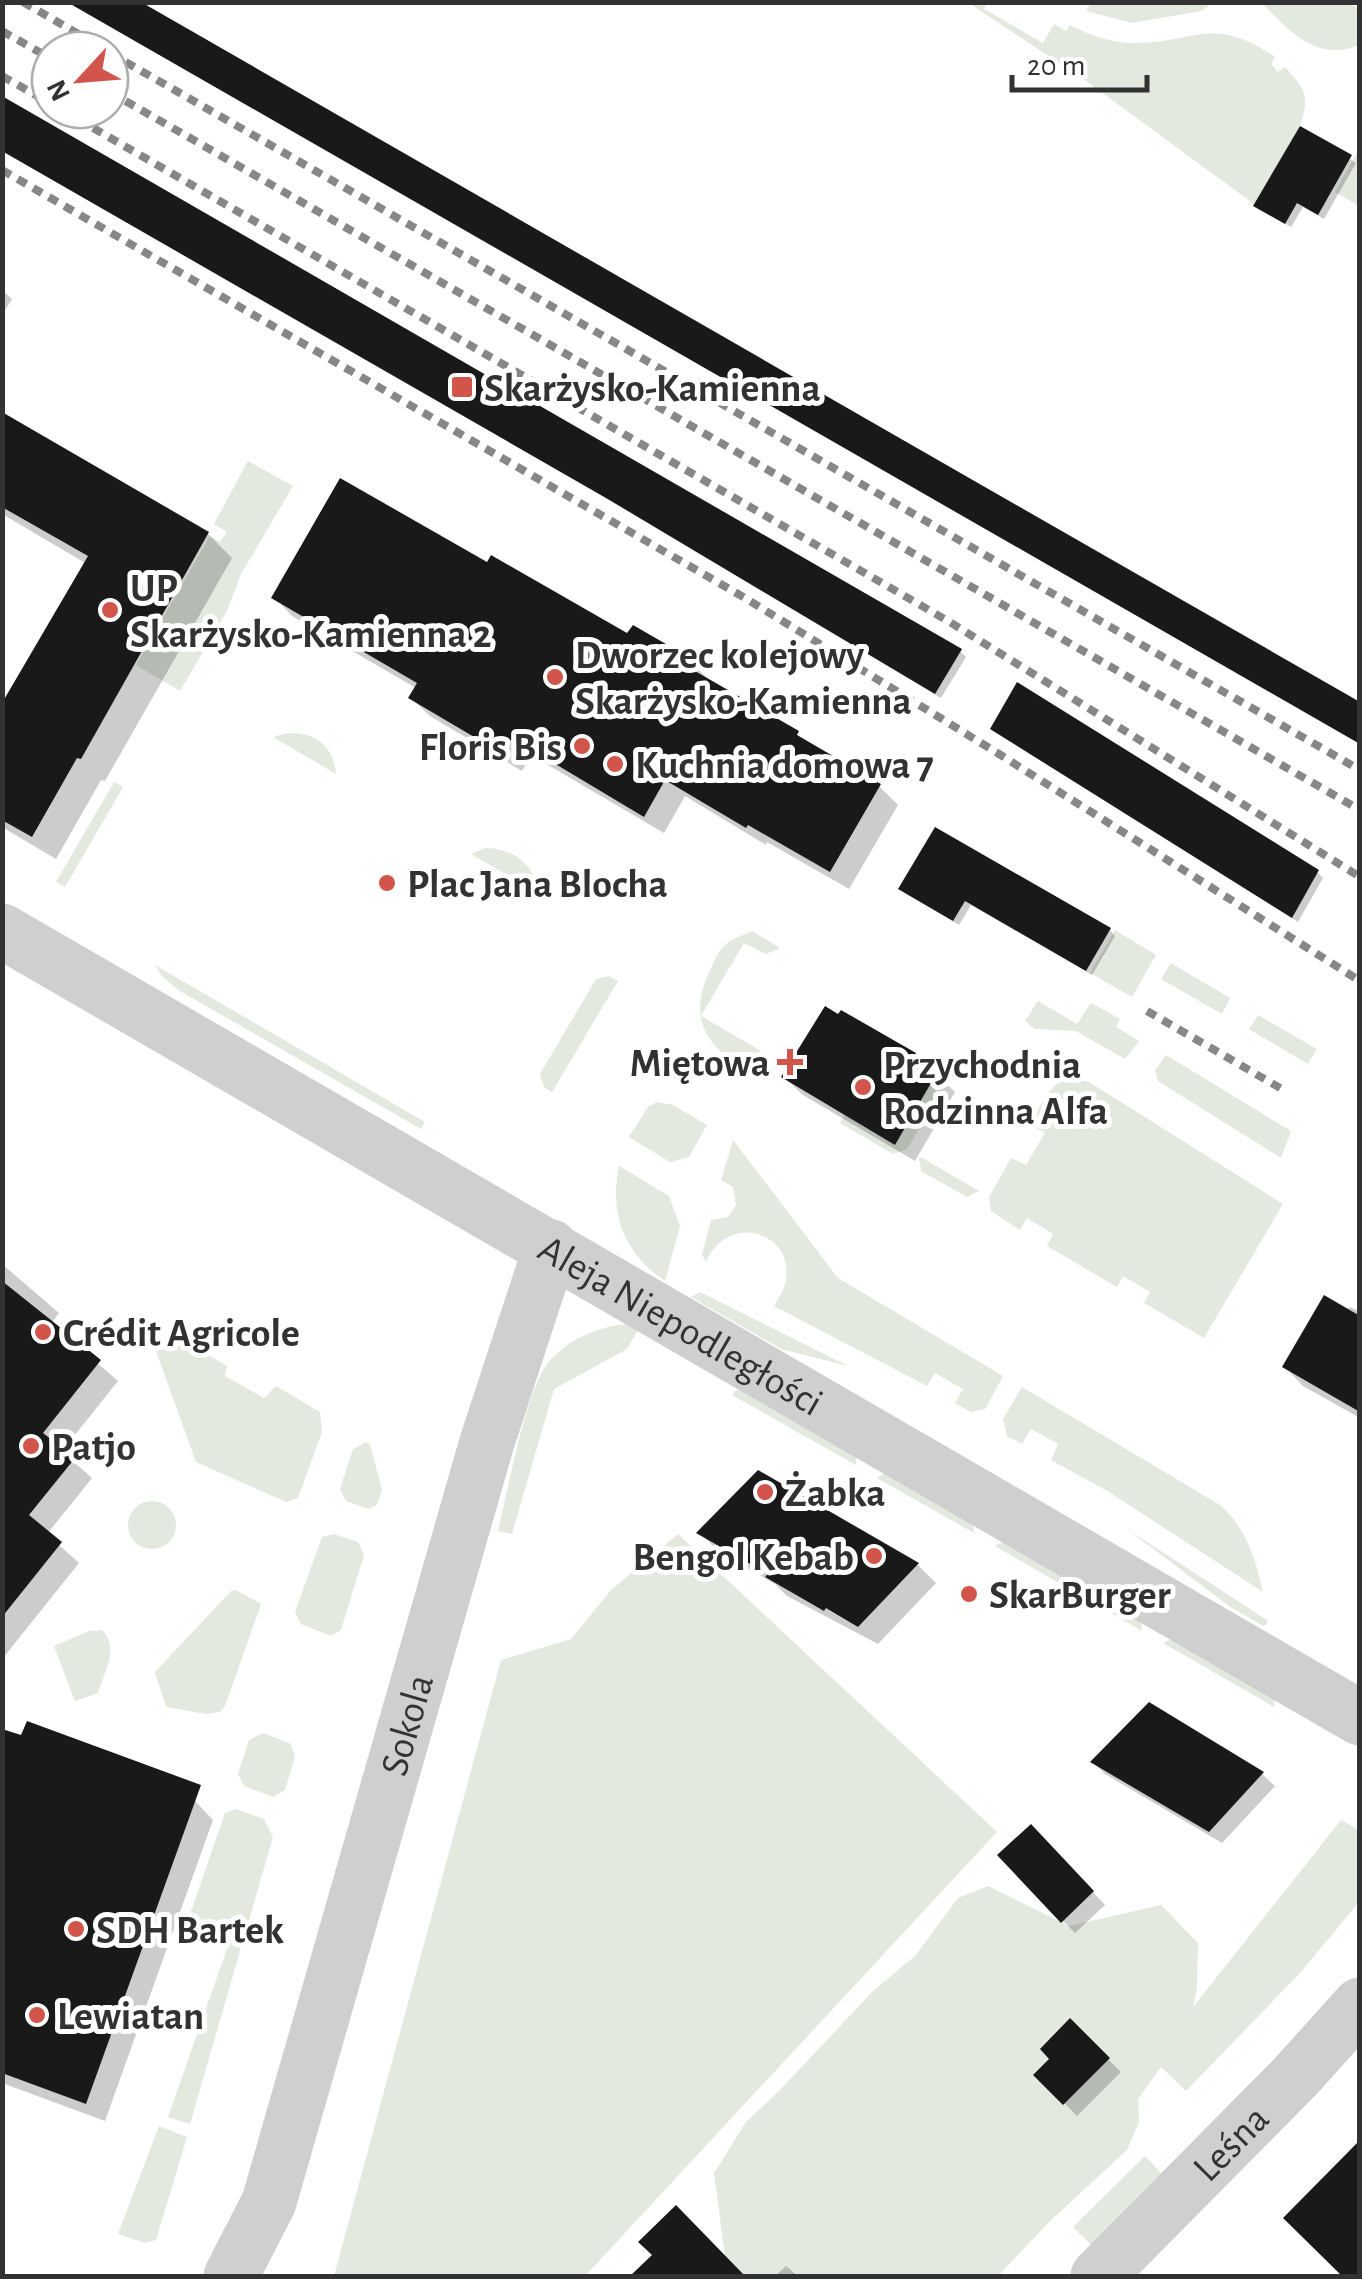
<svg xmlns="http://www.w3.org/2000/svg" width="1362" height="2279" font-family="'Alegreya Sans',sans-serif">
  <rect width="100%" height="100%" fill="#fff"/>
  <g fill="#e3e9df">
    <path d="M969,3h18l-3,6 59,34 11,-19 12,7 4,-6c19,10 39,17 60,18 64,2 80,-30 145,14l-4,7 7,8 7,-5c7,8 16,17 19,27 9,27 -36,86 -50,110l-168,-123z"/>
    <polygon points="1091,3 1091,2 1212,3 1202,11 1132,23 1086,11"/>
    <path d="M1262,3h86l11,6v36c-42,18 -70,-14 -97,-42z"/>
    <polygon points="1359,149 1359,206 1335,192"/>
    <polygon points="248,461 293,486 241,574 227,611 180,691 136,665 210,536 220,542 227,532 214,524"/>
    <path d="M288,733c28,-1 46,14 48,41l-63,-37z"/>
    <polygon points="114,782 123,787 65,887 56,882"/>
    <path d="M485,848c27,0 51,16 52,45l-66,-39z"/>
    <polygon points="1115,930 1156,955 1132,997 1090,973"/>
    <path d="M752,931l28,17 -14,6 -22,-11 -43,73 60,35 -6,11 -14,3c-43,-23 -51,-57 -29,-99 3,-6 7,-16 12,-20 6,-7 20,-11 28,-15z"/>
    <polygon points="1171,963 1230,998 1222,1014 1161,979"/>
    <polygon points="155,965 425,1122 421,1129 178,990 162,976"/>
    <polygon points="609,976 618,981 552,1092 544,1087 540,1074 596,979"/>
    <polygon points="1038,1001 1077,1024 1091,1003 1120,1019 1116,1027 1139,1041 1125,1059 1076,1031 1035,1029 1025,1021"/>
    <polygon points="1258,1015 1317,1049 1308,1064 1249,1029"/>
    <polygon points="1166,1055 1291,1131 1281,1158 1158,1081 1155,1070"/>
    <polygon points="938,1071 950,1076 907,1149 893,1154 840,1123 845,1115 895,1144"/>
    <path d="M1074,1078l15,4 194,122 -79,134 -60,-35 6,-11 -27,-16 -6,11 -70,-41 6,-12 -26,-16 -7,12 -29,-19 -2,-14 22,-39 15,7 19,-32 -15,-8c11,-19 19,-45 44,-47z"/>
    <polygon points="657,1102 673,1105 707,1125 689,1157 670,1162 629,1137 648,1107"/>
    <path d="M733,1140l105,138 165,98 -18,33 -14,3 -16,-9 8,-14 -28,-16 -8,13 -153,-80c4,-7 9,-14 11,-22 13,-51 -57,-74 -79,-22l-4,-7 9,-35 17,-3 8,-12 -3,-18 -12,-7z"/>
    <polygon points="919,1156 979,1191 967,1197 921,1171"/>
    <path d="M619,1166l50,30 11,30 -15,55c-41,-27 -56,-68 -46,-115z"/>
    <polygon points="700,1292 848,1366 781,1349 691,1297"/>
    <path d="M630,1324l9,4 -12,21 -73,40 -42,145 -14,-3c9,-37 28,-140 49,-167 19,-24 53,-39 83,-40z"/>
    <polygon points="148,1329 166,1341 173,1333 227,1366 225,1376 264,1398 276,1386 320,1412 322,1432 298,1498 286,1502 196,1462"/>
    <path d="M1022,1387l198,118c27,24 35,53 43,87l-154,-100 -58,-32 7,-16 -27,-15 -9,15 -15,-8 -4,-17z"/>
    <polygon points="745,1388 856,1452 856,1465 732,1395 735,1391"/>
    <polygon points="366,1442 370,1445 382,1490 377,1505 369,1509 346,1501 340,1489 353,1449"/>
    <polygon points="888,1471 972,1519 974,1533 877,1478"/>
    <circle cx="152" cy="1525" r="24"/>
    <polygon points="1127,1529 1267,1620 1267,1624 1263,1626 1229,1606"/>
    <polygon points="334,1534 358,1542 364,1555 341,1630 331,1636 301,1624 295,1612 322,1537"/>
    <polygon points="678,1534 997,1832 585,2276 334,2276 501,1660 571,1639 611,1590"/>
    <polygon points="1007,1540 1141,1617 1142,1631 995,1546"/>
    <polygon points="236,1590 261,1604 225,1706 220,1712 206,1714 166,1707 155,1672 231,1591"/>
    <path d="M102,1630c18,17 2,43 -4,63l-23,8 -21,-55 35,-15z"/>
    <polygon points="1176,1637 1274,1693 1274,1707 1163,1643"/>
    <polygon points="263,1733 291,1744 295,1757 285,1790 273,1797 244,1786 238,1774 249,1740"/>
    <polygon points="236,1809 264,1819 273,1837 190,2124 168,2117 229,1943 189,1928 187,1923 225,1813"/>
    <polygon points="1341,1820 1359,1830 1359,1902 1300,1973 1186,2091 1161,2067 1138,2099 1139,2122 1127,2150 1049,2222 998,2276 724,2276 726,2264 714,2173 746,2122 781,2089 873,1991 915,1956 958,1898 988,1886 1069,1926 1161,1905 1198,1943 1197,1988 1193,2007"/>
    <polygon points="159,2126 187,2137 156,2240 145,2243 118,2234"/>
    <polygon points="1145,2156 1167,2179 1097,2251 1073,2227"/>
  </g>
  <g fill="#0003">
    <polygon points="67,2 136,2 1360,704 1360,744"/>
    <polygon points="2,99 960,651 966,657 941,698 615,503 2,151"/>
    <polygon points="1301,129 1356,163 1324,219 1303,207 1291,227 1256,205"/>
    <polygon points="2,290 12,299 2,315"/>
    <polygon points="2,415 208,534 232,558 105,781 101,780 56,859 2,827 2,708 87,564 2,514"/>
    <polygon points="488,565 628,636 690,661 709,680 879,786 898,805 849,889 767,842 766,845 685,796 664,833 531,755 522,771 430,716 411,698 416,688 292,616 274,597"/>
    <polygon points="999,734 1317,872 1323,878 1298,922"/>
    <polygon points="936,830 1110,930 1115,936 1092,975 971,905 959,925 907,894 901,889"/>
    <polygon points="914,1055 955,1092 915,1161 803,1095 784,1077"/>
    <polygon points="2,1264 59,1313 51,1323 118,1381 62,1451 92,1478 47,1534 79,1563 3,1658"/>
    <polygon points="1350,1307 1360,1312 1360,1418 1303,1386 1285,1367"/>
    <polygon points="759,1473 918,1565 936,1583 878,1644 787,1596 775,1584 718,1551 700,1533"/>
    <polygon points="1149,1705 1262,1774 1275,1786 1222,1843 1105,1774 1093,1762"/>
    <polygon points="2,1731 195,1801 213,1820 105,2121 2,2083"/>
    <polygon points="1031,1827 1105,1905 1075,1933 1000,1856"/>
    <polygon points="1070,2022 1121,2072 1077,2116 1037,2075 1052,2059"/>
    <polygon points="786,2266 798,2276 775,2276"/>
  </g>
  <g fill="#191919">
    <polygon points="67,2 141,2 903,440 1360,702 1360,744"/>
    <polygon points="2,96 962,649 935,694 606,498 2,151"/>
    <polygon points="1300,126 1352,155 1318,215 1297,203 1285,224 1253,206"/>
    <polygon points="2,412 209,532 81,759 77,758 32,837 2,820 2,703 88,556 2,507"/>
    <polygon points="340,478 487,562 491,555 627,633 633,625 692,659 688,667 799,731 797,735 881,784 830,872 748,825 746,828 665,780 644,817 512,738 503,754 408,698 417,683 271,598"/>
    <polygon points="1017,682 1319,870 1292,918 990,729"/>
    <polygon points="935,827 1111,928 1086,971 965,901 953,921 898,889"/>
    <polygon points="825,1006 838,1014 841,1010 916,1053 914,1057 938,1071 895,1145 781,1077"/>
    <polygon points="2,1281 101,1360 43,1433 75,1458 29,1515 62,1542 2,1617"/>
    <polygon points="1324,1295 1360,1316 1360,1412 1282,1367"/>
    <polygon points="758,1470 919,1563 858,1627 826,1608 824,1611 765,1577 768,1574 696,1533"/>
    <polygon points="1149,1702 1264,1772 1209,1832 1090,1762"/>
    <polygon points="27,1721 201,1785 86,2104 2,2073 2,1729 21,1735"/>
    <polygon points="1031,1824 1094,1891 1061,1923 997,1855"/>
    <polygon points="1070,2018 1110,2058 1063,2105 1033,2075 1049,2059 1040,2049"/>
    <polygon points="1360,2140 1360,2276 1342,2276 1283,2218"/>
    <polygon points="676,2205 745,2276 630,2276 652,2255 638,2242"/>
  </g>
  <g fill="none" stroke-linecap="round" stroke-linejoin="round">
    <g stroke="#cfcfcf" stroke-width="55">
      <path id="s1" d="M2,931l1358,787"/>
      <path id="s2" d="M231,2276l38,-74 218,-760 64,-195"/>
      <path id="s3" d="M1098,2276l197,-199 65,-72"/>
    </g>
    <g stroke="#878787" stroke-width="8" stroke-dasharray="10 8" stroke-linecap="butt">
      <polyline points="23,2 106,50"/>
      <polyline points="2,31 50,58"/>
      <polyline points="110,53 1360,770"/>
      <polyline points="2,76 50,103"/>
      <polyline points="110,92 1360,810"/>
      <polyline points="62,110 948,621 1360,877"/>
      <polyline points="2,170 745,598 999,754 1360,981"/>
      <polyline points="1147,1011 1287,1092"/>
    </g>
  </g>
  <g fill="#d1554b" stroke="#fff" stroke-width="4">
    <rect x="450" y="375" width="24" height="24" rx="5"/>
    <circle cx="110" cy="610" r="10"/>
    <circle cx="555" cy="677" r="10"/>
    <circle cx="582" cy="746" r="10"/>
    <circle cx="615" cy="764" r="10"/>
    <circle cx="387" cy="883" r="10"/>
    <path d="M785 1047h10v10h10v10h-10v10h-10v-10h-10v-10h10z"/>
    <circle cx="863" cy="1087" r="10"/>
    <circle cx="43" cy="1332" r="10"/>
    <circle cx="31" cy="1446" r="10"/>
    <circle cx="765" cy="1492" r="10"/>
    <circle cx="874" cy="1556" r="10"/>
    <circle cx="969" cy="1594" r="10"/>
    <circle cx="76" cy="1929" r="10"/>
    <circle cx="37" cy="2015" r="10"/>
  </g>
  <g text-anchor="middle" stroke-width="10" stroke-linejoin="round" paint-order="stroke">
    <g font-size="40" font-weight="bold" fill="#323232" stroke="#fff" text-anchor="start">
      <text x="484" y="401">Skarżysko-Kamienna</text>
      <text x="130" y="601">UP<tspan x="130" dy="46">Skarżysko-Kamienna 2</tspan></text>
      <text x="575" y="668">Dworzec kolejowy<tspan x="575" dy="46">Skarżysko-Kamienna</tspan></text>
      <text x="562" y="760" text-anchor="end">Floris Bis</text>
      <text x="635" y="778">Kuchnia domowa 7</text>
      <text x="407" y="897">Plac Jana Blocha</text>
      <text x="770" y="1076" text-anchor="end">Miętowa</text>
      <text x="883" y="1078">Przychodnia<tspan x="883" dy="46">Rodzinna Alfa</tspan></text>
      <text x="63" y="1346">Crédit Agricole</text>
      <text x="51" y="1460">Patjo</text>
      <text x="785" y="1506">Żabka</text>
      <text x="854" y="1570" text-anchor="end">Bengol Kebab</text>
      <text x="989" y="1608">SkarBurger</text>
      <text x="96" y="1943">SDH Bartek</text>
      <text x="57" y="2029">Lewiatan</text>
    </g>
    <g font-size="40" fill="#323232" stroke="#fff">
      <text dy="14" stroke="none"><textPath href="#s1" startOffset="785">Aleja Niepodległości</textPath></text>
      <text dy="14" stroke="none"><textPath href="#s2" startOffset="580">Sokola</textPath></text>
      <text dy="14" stroke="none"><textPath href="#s3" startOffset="188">Leśna</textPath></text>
    </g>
  </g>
  <rect width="1362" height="2279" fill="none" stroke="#323232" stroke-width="10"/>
  <g transform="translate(80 80) rotate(244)"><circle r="48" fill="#ffffff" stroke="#adadad" stroke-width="2.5"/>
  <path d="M0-8L18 38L0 25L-18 38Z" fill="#d1554b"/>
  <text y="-15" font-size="28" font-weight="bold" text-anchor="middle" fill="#323232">N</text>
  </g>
  <path d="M1012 75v15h135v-15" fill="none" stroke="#323232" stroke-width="5"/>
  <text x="1027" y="75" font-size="30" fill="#323232" stroke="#ffffff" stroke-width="8" paint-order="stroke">20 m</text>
</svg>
